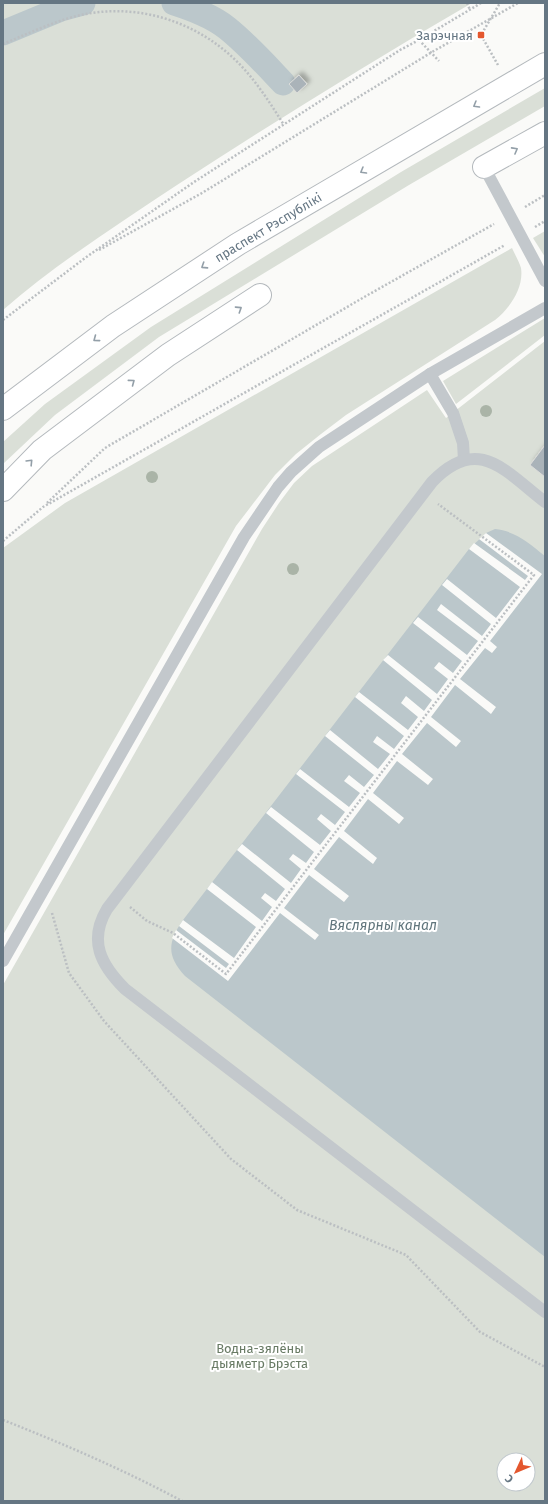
<svg xmlns="http://www.w3.org/2000/svg" width="548" height="1504" font-family="'Fira Sans',sans-serif">
  <defs>
    <filter id="shadow"><feDropShadow dx="3.5" dy="-3.5" stdDeviation="2" flood-color="#0004"/></filter>
  </defs>
  <rect width="100%" height="100%" fill="#fafaf8"/>
  <g fill="#dadfd7" fill-rule="evenodd">
    <path d="M3,3h469c-100,58 -198,119 -295,182 -60,40 -120,78 -174,125z"/>
    <polygon points="545,88 545,106 409,185 159,337 55,415 3,464 3,442 45,404 151,327 401,172"/>
    <polygon points="545,231 545,257 533,238"/>
    <path d="M512,248c3,7 7,13 9,20 3,20 -11,40 -26,52l-149,95 -25,19 -25,20 -21,21 -39,51 -233,409v-387l62,-45z"/>
    <polygon points="545,318 545,335 456,404 443,381"/>
    <path d="M545,341v1160h-542v-516l259,-456 17,-26 15,-20 18,-17 115,-76 19,28zM504,1460h24v24h-24z"/>
  </g>
  <path fill="#bbc7cb" d="M495,529c20,2 34,14 50,27v701l-360,-281c-19,-21 -17,-34 -2,-56l286,-371 17,-16z"/>
  <polygon fill="#fafaf8" points="486,533 542,574 490,641 497,647 492,653 485,648 460,679 496,707 491,714 455,685 431,717 461,741 456,747 427,723 402,754 433,779 428,785 397,761 373,793 404,818 399,824 368,799 344,831 377,858 373,864 339,837 314,869 349,896 344,902 309,875 284,908 319,935 315,940 280,913 228,981 172,938 176,930 226,968 229,964 179,926 183,920 234,958 256,927 207,889 212,882 262,921 272,907 261,898 265,893 276,901 285,889 237,850 242,844 291,883 301,869 289,859 293,854 306,863 314,852 266,813 271,807 320,845 331,831 317,819 321,814 335,825 345,812 296,774 300,769 349,807 360,793 344,781 349,775 364,787 374,775 325,736 330,730 378,769 390,754 373,742 377,736 394,749 404,736 355,697 359,692 408,730 418,717 401,703 406,696 424,711 432,700 383,660 388,655 437,694 448,679 434,668 439,662 453,673 462,661 413,623 418,617 467,655 478,641 437,610 441,604 482,636 491,624 442,585 447,579 496,618 520,587 469,549 474,543 525,580 528,576 479,539"/>
  <g fill="none" stroke-linecap="round" stroke-linejoin="round">
    <g stroke="#bbc7cb" stroke-width="25">
      <path d="M174,3c18,6 38,13 53,25 20,16 38,36 56,55"/>
      <polyline points="3,33 61,9 83,3"/>
    </g>
  </g>
  <g fill="#aab3b9" stroke="#dcdcda" filter="url(#shadow)">
    <polygon points="299,75 307,84 297,93 289,84"/>
    <polygon points="545,445 545,477 530,465"/>
  </g>
  <g fill="none" stroke-linecap="round" stroke-linejoin="round">
    <defs>
      <g id="trunk">
        <polyline points="484,167 545,133"/>
        <polyline points="3,409 113,326 238,244 545,64"/>
        <polyline points="3,490 42,450 168,355 260,295"/>
      </g>
    </defs>
    <use href="#trunk" stroke="#b4b9bd" stroke-width="24"/>
    <g stroke="#bbbfc2" stroke-width="2.5" stroke-dasharray="2 2" stroke-linecap="butt">
      <polyline points="467,3 470,10"/>
      <polyline points="419,40 439,61"/>
      <path d="M3,44c24,-10 58,-26 83,-30 59,-11 119,11 159,56 15,17 27,36 39,55"/>
      <polyline points="498,65 481,35 500,3"/>
      <polyline points="525,207 545,195"/>
      <polyline points="535,227 545,221"/>
      <polyline points="99,250 202,193 432,52 518,3"/>
      <polyline points="3,320 85,258 194,182 400,50 419,40 481,3"/>
      <polyline points="47,503 105,448 366,296 494,224"/>
      <polyline points="3,541 43,507 505,245"/>
      <polyline points="130,907 147,921 173,933 226,974 534,575 438,504"/>
      <polyline points="52,913 69,973 104,1021 231,1159 297,1210 406,1255 480,1332 545,1367"/>
      <path d="M3,1420c61,24 121,50 179,81"/>
    </g>
    <g stroke="#c3c8cc" stroke-width="12">
      <polyline points="484,167 545,281"/>
      <polyline points="430,374 453,413 463,443 464,460"/>
      <path d="M545,502c-40,-31 -67,-68 -113,-20l-325,427c-19,32 -6,56 18,80l420,323"/>
      <polyline points="3,961 244,537 278,487 291,472 319,447 430,374 545,308"/>
    </g>
    <use href="#trunk" stroke="#fff" stroke-width="22"/>
  </g>
  <g fill="#aab4a7">
    <circle cx="486" cy="411" r="6"/>
    <circle cx="152" cy="477" r="6"/>
    <circle cx="293" cy="569" r="6"/>
  </g>
  <defs><path id="oneway-chevron" d="M-2-3.5L2.5 0L-2 3.5" fill="none" stroke-width="1.6" stroke-linecap="round" stroke-linejoin="round"/></defs>
  <g stroke="#939fa8">
    <use href="#oneway-chevron" transform="translate(476 105) rotate(150)"/>
    <use href="#oneway-chevron" transform="translate(515 150) rotate(-29)"/>
    <use href="#oneway-chevron" transform="translate(363 171) rotate(150)"/>
    <use href="#oneway-chevron" transform="translate(204 266) rotate(147)"/>
    <use href="#oneway-chevron" transform="translate(239 309) rotate(-33)"/>
    <use href="#oneway-chevron" transform="translate(96 339) rotate(143)"/>
    <use href="#oneway-chevron" transform="translate(132 382) rotate(-37)"/>
    <use href="#oneway-chevron" transform="translate(30 462) rotate(-46)"/>
  </g>
  <rect fill="#e4572e" stroke="#fff" stroke-width="1.5" x="477" y="31" width="8" height="8" rx="2"/>
  <g text-anchor="middle" stroke-width="4" stroke-linejoin="round" paint-order="stroke">
    <g font-size="13" fill="#657683" stroke="#fff" text-anchor="end">
      <text x="473" y="40">Зарэчная</text>
    </g>
    <g font-size="13" fill="#657683" stroke="#fff">
      <text transform="translate(268 227) rotate(-31)" y="5">праспект Рэспублікі</text>
    </g>
    <g font-size="13" fill="#687a64" stroke="#fff">
      <text x="260" y="1353">Водна-зялёны<tspan x="260" dy="15">дыяметр Брэста</tspan></text>
    </g>
    <g font-size="14" font-style="italic" fill="#60757c" stroke="#fff">
      <text x="383" y="930">Вяслярны канал</text>
    </g>
  </g>
  <rect width="548" height="1504" fill="none" stroke="#657683" stroke-width="8"/>
  <g transform="translate(516 1472) rotate(226)"><circle r="19" fill="#ffffff" stroke="#c1c8cd"/>
  <path d="M0-3L7 15L0 10L-7 15Z" fill="#e4572e"/>
  <text y="-6" font-size="11" font-weight="bold" text-anchor="middle" fill="#657683">С</text>
  </g>
</svg>
